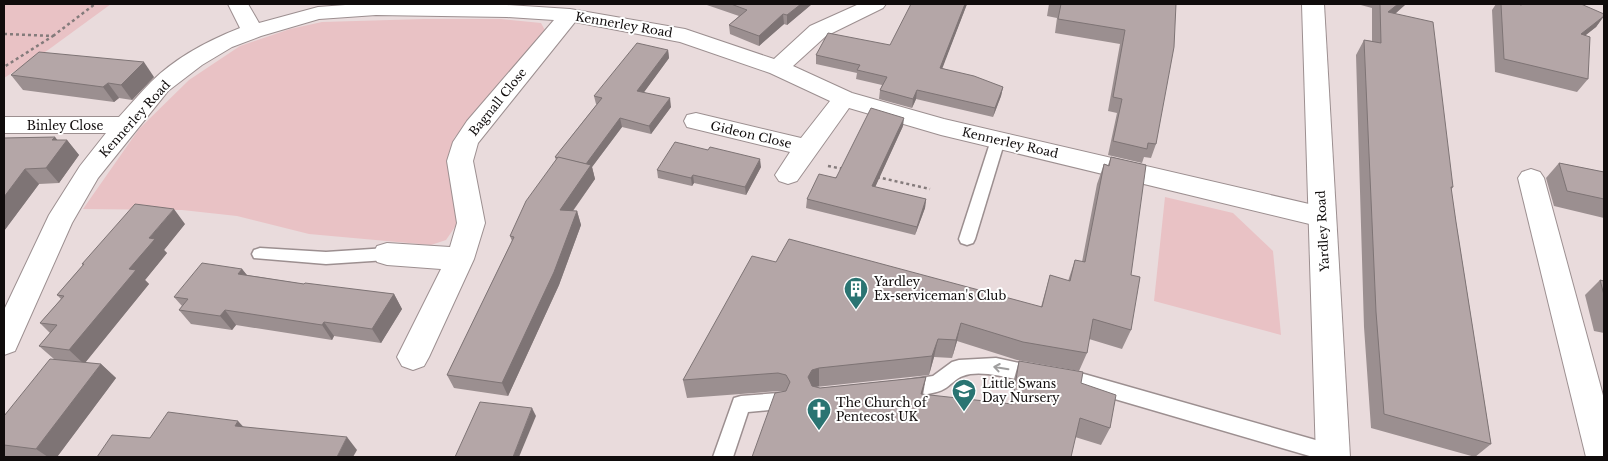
<svg xmlns="http://www.w3.org/2000/svg" width="1608" height="461" font-family="'Libre Baskerville',serif">
  <rect width="100%" height="100%" fill="#e9dbdc"/>
  <g fill="#e9c2c5">
    <polygon points="4,4 111,4 48,50 4,78"/>
    <polygon points="424,19 501,19 541,23 546,32 454,138 449,167 459,221 446,240 431,245 309,234 237,216 182,210 83,209 139,129 189,80 240,46 290,29 322,22"/>
    <polygon points="1165,197 1233,213 1273,251 1281,335 1154,301"/>
  </g>
  <g fill="none" stroke-linecap="round" stroke-linejoin="round">
    <defs>
      <g id="lane">
        <polygon points="998,135 1003,136 1005,140 975,239 973,243 967,245 961,243 959,239 991,140 993,136"/>
        <polygon points="260,248 326,252 387,248 393,250 395,254 393,258 387,260 326,264 254,258 252,254 254,250"/>
        <path d="M996,358l47,10 2,6 -2,6c-19,6 -56,-13 -80,-4 -7,2 -13,10 -19,13 -9,6 -39,8 -49,5l-2,-6 2,-6 38,-6 19,-14 7,-2z"/>
        <polygon points="1061,370 1084,374 1333,445 1340,448 1343,454 1341,457 1313,457 1084,390 1054,384 1052,378 1054,372"/>
        <polygon points="779,393 786,395 789,401 786,407 779,409 748,412 733,457 713,457 734,398 741,396"/>
      </g>
      <g id="street">
        <path d="M228,4h20l11,19 59,-16 41,-3 148,1 63,4 115,20 89,30 36,-33 49,-22h27l-3,4 -57,28 -33,30 59,27 92,26 378,88 10,3 4,7 -4,7 -10,3 -381,-92 -92,-27 -52,73 -9,3 -9,-3 -4,-6 15,-23 -103,-25 -3,-6 3,-6 9,-2 105,25 29,-37 -60,-28 -90,-31 -105,-20 -97,121 -5,18 12,62 -11,36 -45,98 -5,9 -11,4 -11,-4 -5,-9 44,-88 -54,-4 -10,-3 -4,-8 4,-8 10,-3 63,4 7,-24 -10,-62 6,-19 14,-21 87,-101 -47,-3 -131,-2 -57,4 -58,17 -29,11 -30,18 -34,26 -70,87 -26,45 -57,128 -11,4v-45l45,-95 31,-49 26,-33h-102v-16h115c11,-12 21,-24 32,-35 24,-24 58,-42 89,-54z"/>
        <polygon points="1531,169 1540,172 1544,178 1604,399 1604,457 1586,457 1518,178 1522,172"/>
      </g>
      <polygon id="primary" points="1302,4 1324,4 1350,457 1316,457"/>
    </defs>
    <use href="#lane" stroke="#9c8f90" stroke-width="3"/>
    <use href="#street" stroke="#9c8f90" stroke-width="2"/>
    <use href="#primary" stroke="#9c8f90" stroke-width="2"/>
    <g stroke="#847b7b" stroke-width="2.5" stroke-dasharray="3 3" stroke-linecap="butt">
      <polyline points="4,34 53,36 4,67"/>
      <polyline points="53,36 95,4"/>
      <polyline points="828,166 844,169"/>
      <polyline points="877,177 930,189"/>
    </g>
    <use href="#lane" fill="#fff" fill-rule="evenodd"/>
    <use href="#street" fill="#fff" fill-rule="evenodd"/>
    <use href="#primary" fill="#fff" fill-rule="evenodd"/>
  </g>
  <g fill="#9b8f90">
    <polygon points="704,4 812,4 787,25 784,24 759,46 730,34 729,25 739,16"/>
    <polygon points="967,4 942,68 1003,87 1001,96 993,117 916,99 912,108 879,99 880,90 882,85 856,79 857,73 816,64 816,55 890,45"/>
    <polygon points="1049,4 1176,4 1156,144 1151,158 1144,157 1142,163 1108,155 1117,113 1108,111 1120,44 1055,33 1057,18 1047,16"/>
    <polygon points="1357,4 1406,4 1395,14 1453,187 1451,190 1456,222 1491,444 1475,457 1371,428 1364,327 1356,55 1364,40 1372,41 1372,8"/>
    <polygon points="1496,4 1518,4 1521,5 1604,14 1604,16 1596,27 1585,35 1588,79 1577,92 1495,72 1492,10"/>
    <polygon points="668,50 669,58 644,92 671,107 651,134 622,127 592,167 595,179 573,211 577,211 581,225 559,285 508,396 454,388 447,375 512,241 510,236 556,160 555,157 597,104 596,104 594,96"/>
    <polygon points="11,75 154,77 132,100 119,98 114,102 23,90"/>
    <polygon points="903,126 875,187 926,199 925,208 915,235 806,208 807,199"/>
    <polygon points="55,137 57,140 67,140 79,155 59,183 39,184 4,231 4,138"/>
    <polygon points="1111,157 1131,275 1131,330 1122,349 1089,339 1087,353 1079,371 1017,360 957,341 952,358 934,357 929,375 816,387 820,388 926,377 923,395 1009,404 1014,379 1019,361 1081,383 1110,428 1101,445 1075,437 779,391 687,398 683,380 776,262 1041,307 1050,275 1068,281 1075,260 1082,262 1097,184 1104,164 1108,165"/>
    <polygon points="1559,163 1604,172 1604,218 1554,206 1546,178"/>
    <polygon points="761,167 746,195 694,183 692,186 658,178 657,170"/>
    <polygon points="185,224 164,250 167,253 145,280 149,284 85,363 101,364 116,378 57,457 13,457 4,456 4,416 54,359 39,346 50,333 40,323 61,299 57,295 83,265 82,264"/>
    <polygon points="242,269 247,275 304,284 394,294 402,309 381,343 334,336 332,340 236,325 232,330 191,324 179,310 182,306 174,297"/>
    <polygon points="1600,280 1604,281 1604,333 1594,331 1585,295"/>
  </g>
  <g fill="#7e7475">
    <polygon points="801,4 812,4 787,25 787,15"/>
    <polygon points="965,4 967,4 939,77 940,68"/>
    <polygon points="1398,4 1406,4 1381,26 1388,12"/>
    <polygon points="783,14 784,24 759,46 759,36"/>
    <polygon points="1604,16 1596,27 1571,47 1581,34"/>
    <polygon points="668,50 669,58 639,99 637,91"/>
    <polygon points="144,62 154,77 132,100 121,85"/>
    <polygon points="108,83 119,98 114,102 103,87"/>
    <polygon points="1003,87 1001,96 993,117 995,108"/>
    <polygon points="917,90 916,99 912,108 913,99"/>
    <polygon points="670,98 671,107 651,134 649,126"/>
    <polygon points="620,118 622,127 592,167 595,179 564,223 560,210 585,165"/>
    <polygon points="904,118 903,126 872,194 872,186"/>
    <polygon points="55,137 62,146 67,140 79,155 59,183 46,168 52,140"/>
    <polygon points="760,159 761,167 746,195 745,187"/>
    <polygon points="25,169 39,184 4,231 4,197"/>
    <polygon points="693,175 694,183 692,186 691,178"/>
    <polygon points="926,199 925,208 915,235 917,227"/>
    <polygon points="174,209 185,224 164,250 167,253 145,280 149,284 84,364 69,350 129,269 149,238"/>
    <polygon points="577,211 581,225 559,285 508,396 502,383"/>
    <polygon points="242,269 253,283 238,274"/>
    <polygon points="394,294 402,309 381,343 372,329"/>
    <polygon points="225,310 236,325 232,330 220,316"/>
    <polygon points="324,322 334,336 332,340 322,325"/>
    <polygon points="961,323 957,341 952,358 956,340"/>
    <polygon points="938,339 934,357 929,375 932,356"/>
    <polygon points="101,364 116,378 57,457 48,457 36,449"/>
    <polygon points="819,368 819,386 811,388 808,377 812,370"/>
    <polygon points="926,377 922,395 921,394"/>
    <polygon points="532,408 536,416 519,457 513,457"/>
    <polygon points="238,421 250,434 235,426"/>
    <polygon points="347,437 357,450 353,457 337,457"/>
  </g>
  <g fill="#b4a6a7" stroke="#7e7475">
    <polygon points="731,4 801,4 787,15 783,14 759,36 729,25 747,10"/>
    <polygon points="911,4 965,4 940,68 974,76 1003,87 995,108 917,90 913,99 880,90 887,77 857,70 860,65 816,55 828,33 890,45"/>
    <polygon points="1057,4 1176,4 1174,47 1156,144 1148,143 1147,149 1113,141 1122,99 1113,97 1125,30 1058,19 1061,4"/>
    <polygon points="1380,4 1398,4 1388,12 1433,22 1453,187 1451,187 1456,222 1491,444 1384,414 1376,312 1364,40 1381,43"/>
    <polygon points="1501,4 1518,4 1521,5 1523,4 1581,4 1604,14 1604,16 1581,34 1590,37 1588,79 1504,59"/>
    <polygon points="637,43 668,50 637,91 670,98 649,126 620,118 586,164 555,157 602,98 594,96"/>
    <polygon points="39,52 144,62 121,85 108,83 103,87 11,75"/>
    <polygon points="871,108 904,118 872,186 926,199 917,227 807,199 819,174 836,178"/>
    <polygon points="55,137 52,140 67,140 46,168 25,169 4,197 4,138"/>
    <polygon points="675,142 708,150 710,147 760,159 745,187 693,175 691,178 657,170"/>
    <polygon points="558,157 591,165 560,210 577,211 554,272 502,383 447,375 514,237 510,236 526,201"/>
    <polygon points="1111,157 1146,165 1131,275 1140,277 1131,330 1093,319 1087,353 1023,342 961,323 956,340 938,339 932,356 819,368 812,370 808,377 812,386 820,388 926,377 921,394 1012,404 1019,361 1083,372 1081,383 1116,395 1110,428 1080,418 1071,457 752,457 775,393 786,391 790,382 786,375 778,373 683,380 752,256 776,262 789,239 1042,307 1050,275 1070,281 1075,260 1085,262 1104,164 1109,166"/>
    <polygon points="1559,163 1604,172 1604,199 1567,191"/>
    <polygon points="135,204 174,209 149,238 155,239 129,269 136,270 69,350 39,346 57,325 40,323 64,296 57,295 84,264 82,264"/>
    <polygon points="202,263 242,269 238,274 304,284 305,283 394,294 372,329 324,322 322,325 225,310 220,316 179,310 188,299 174,297"/>
    <polygon points="1600,280 1604,281 1604,295"/>
    <polygon points="50,359 101,364 36,449 4,445 4,416"/>
    <polygon points="480,402 532,408 513,457 455,457"/>
    <polygon points="168,412 238,421 235,426 347,437 337,457 97,457 112,435 150,438"/>
  </g>
  <defs><path id="oneway-shaft" d="M-6 0H5M1.5-3L5.5 0L1.5 3" fill="none" stroke-width="1.6" stroke-linecap="round" stroke-linejoin="round" transform="scale(1.25)"/></defs>
  <use stroke="#9f9e9e" href="#oneway-shaft" transform="translate(1001 368) rotate(-171)"/>
  <defs>
    <symbol id="building-pin" viewBox="-11 -11 22 30"><path d="M0 17L-7.5 6A9.5 9.5 0 1 1 7.5 6Z" fill="#2a7472" stroke="#fff"/><path d="M-4-6H4V6H1V3H-1V6H-4ZM-2.5-4.3h1.7v1.8h-1.7ZM.8-4.3h1.7v1.8H.8ZM-2.5-1h1.7V.8h-1.7ZM.8-1h1.7V.8H.8Z" fill="#fff"/></symbol>
    <symbol id="school-pin" viewBox="-11 -11 22 30"><path d="M0 17L-7.5 6A9.5 9.5 0 1 1 7.5 6Z" fill="#2a7472" stroke="#fff"/><path d="M0-5L7-2L0 1L-7-2ZM-4 1L0 2.5L4 1V4Q0 6-4 4Z" fill="#fff"/></symbol>
    <symbol id="church-pin" viewBox="-11 -11 22 30"><path d="M0 17L-7.5 6A9.5 9.5 0 1 1 7.5 6Z" fill="#2a7472" stroke="#fff"/><path d="M-1.2-6h2.4v3.5h3.3v2.4h-3.3V6h-2.4V-.1h-3.3v-2.4h3.3Z" fill="#fff"/></symbol>
  </defs>
  <g fill-rule="evenodd">
    <use href="#building-pin" x="842" y="275" width="28" height="38"/>
    <use href="#school-pin" x="950" y="377" width="28" height="38"/>
    <use href="#church-pin" x="805" y="396" width="28" height="38"/>
  </g>
  <g text-anchor="middle" stroke-width="4" stroke-linejoin="round" paint-order="stroke">
    <g font-size="12" fill="#100c0c" stroke="#fff">
      <text transform="translate(624 25) rotate(10)" y="4">Kennerley Road</text>
      <text transform="translate(498 102) rotate(-51)" y="4">Bagnall Close</text>
      <text transform="translate(135 119) rotate(-48)" y="4">Kennerley Road</text>
      <text x="65" y="130">Binley Close</text>
      <text transform="translate(751 135) rotate(13)" y="4">Gideon Close</text>
      <text transform="translate(1010 143) rotate(13)" y="4">Kennerley Road</text>
      <text transform="translate(1323 231) rotate(-93)" y="4">Yardley Road</text>
    </g>
    <g font-size="12" fill="#100c0c" stroke="#fff" text-anchor="start">
      <text x="874" y="286">Yardley<tspan x="874" dy="14">Ex-serviceman's Club</tspan></text>
      <text x="982" y="388">Little Swans<tspan x="982" dy="14">Day Nursery</tspan></text>
      <text x="836" y="407">The Church of<tspan x="836" dy="14">Pentecost UK</tspan></text>
    </g>
  </g>
  <rect width="1608" height="461" fill="none" stroke="#100c0c" stroke-width="10"/>
</svg>
